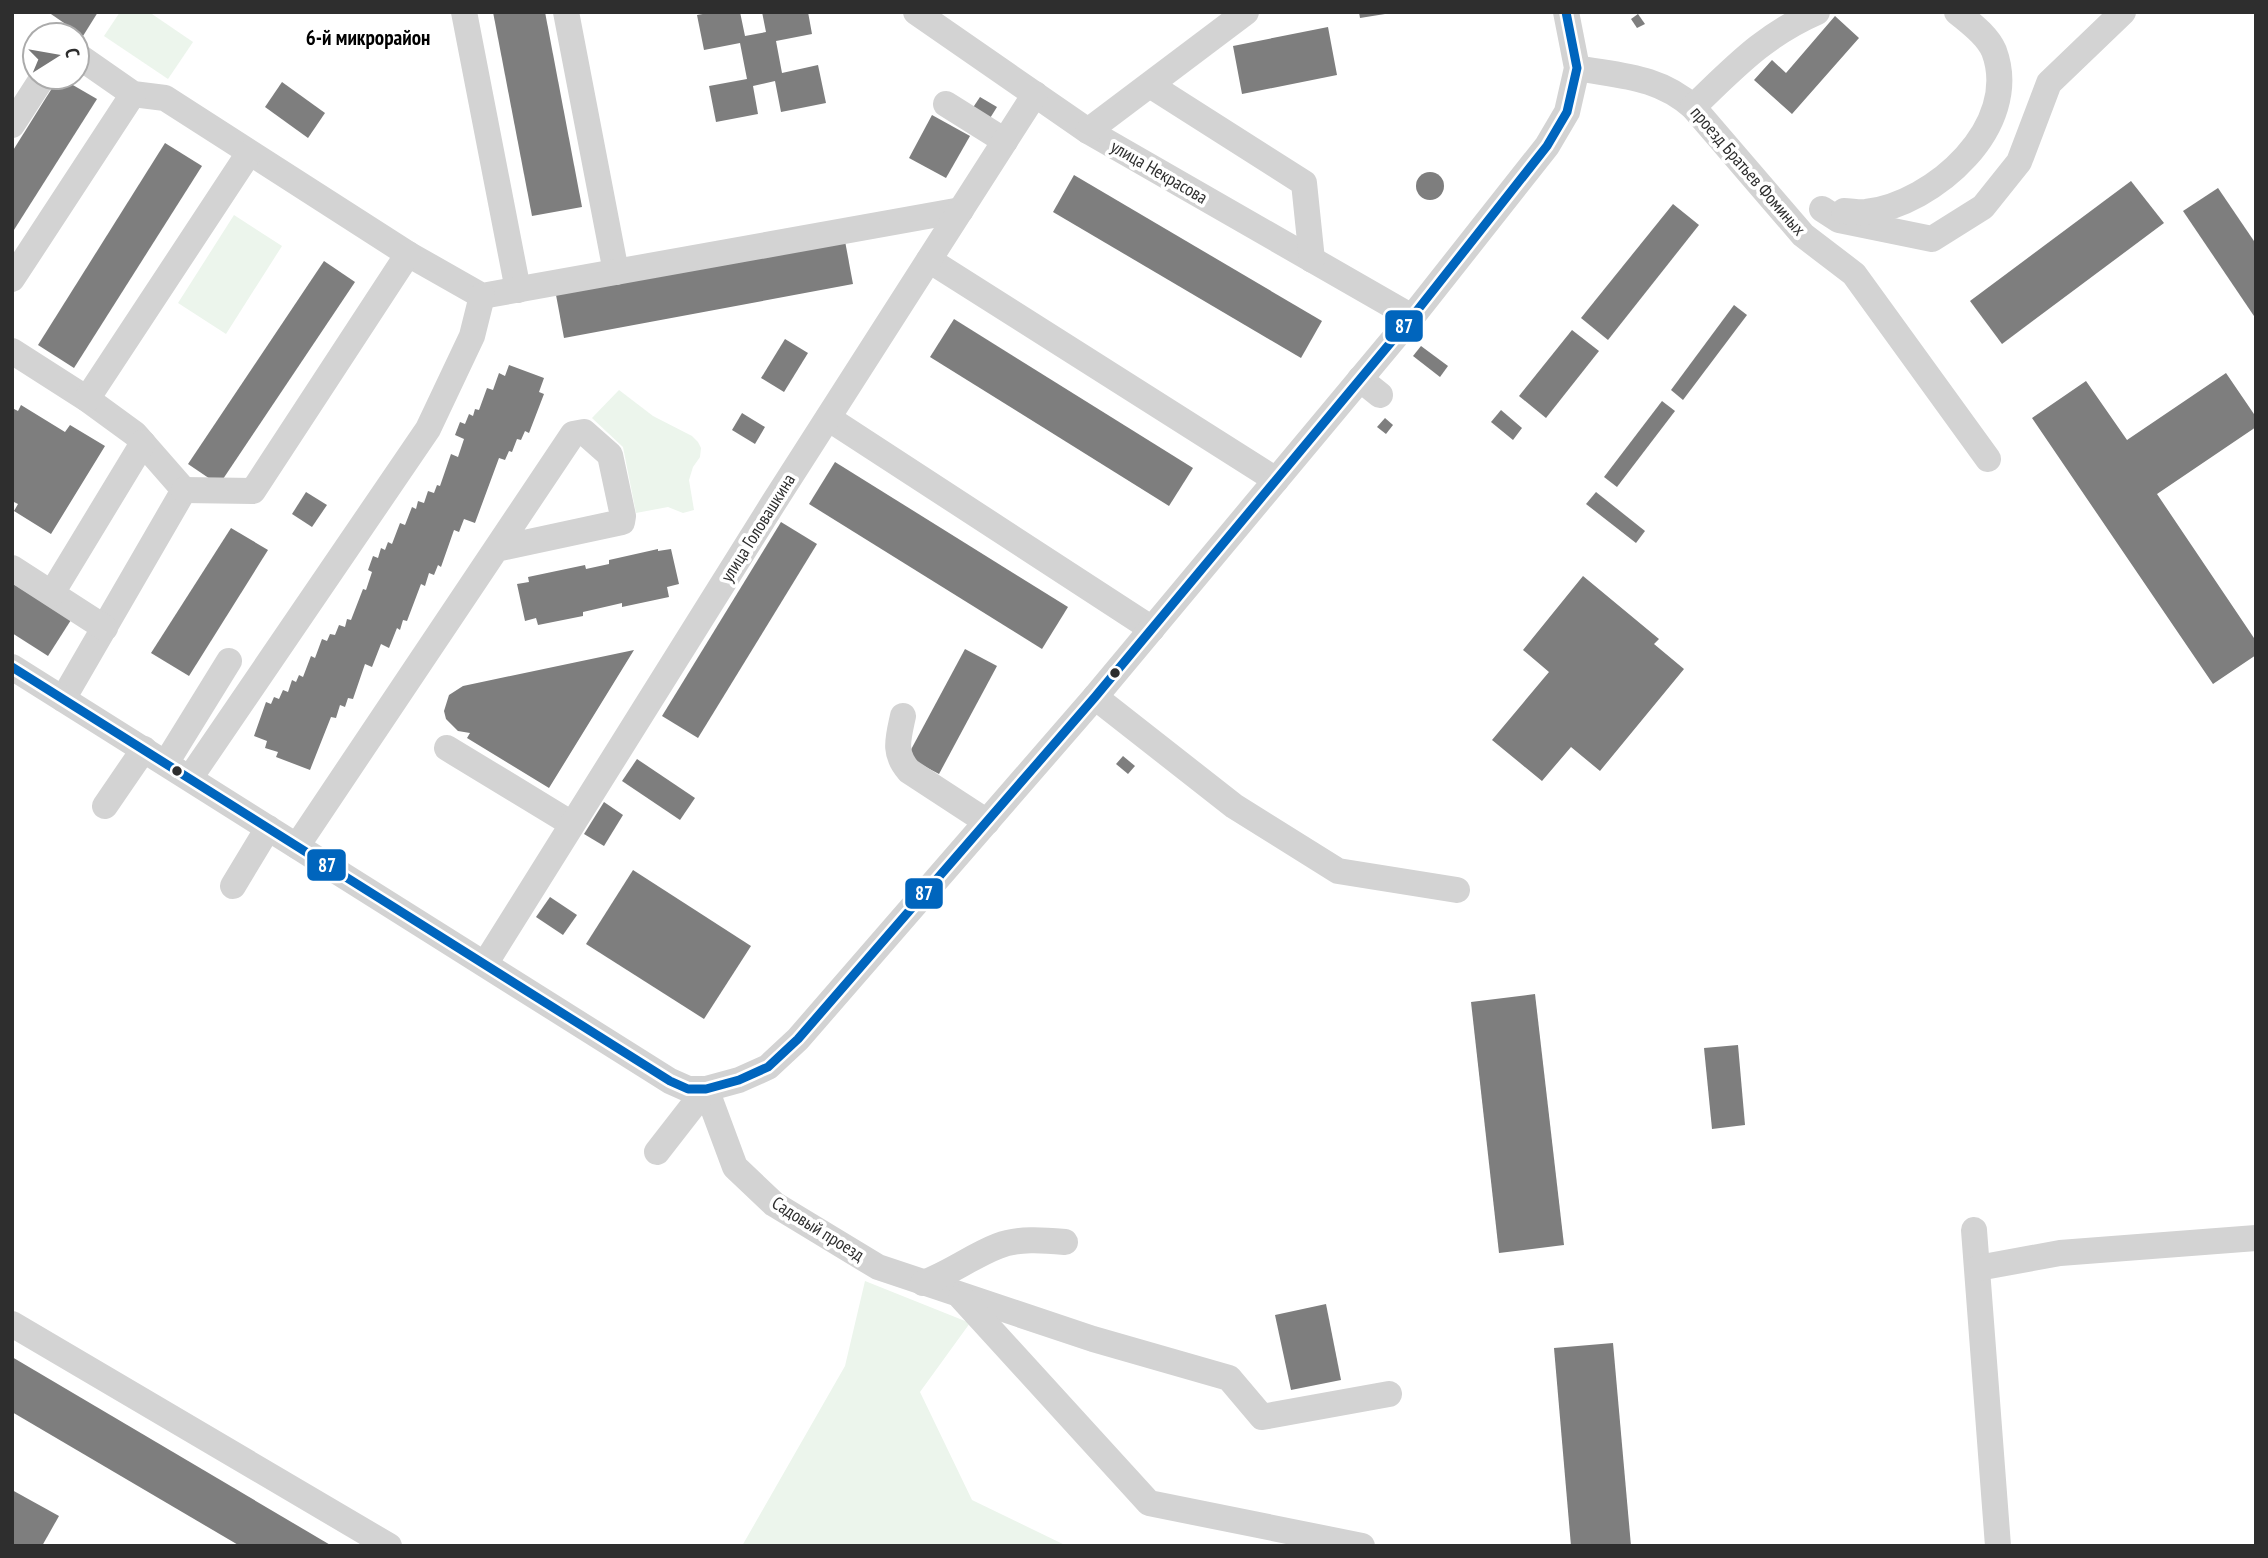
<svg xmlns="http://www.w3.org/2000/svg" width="2268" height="1558" font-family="'PT Sans Narrow',sans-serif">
  <rect width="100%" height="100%" fill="#fff"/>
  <g fill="#ecf5ec">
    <polygon points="120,12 149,12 193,42 168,79 104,36"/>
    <polygon points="234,215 282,246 226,334 178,303"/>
    <polygon points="619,390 653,416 692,436 698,442 701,448 700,457 693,467 689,480 694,510 683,513 668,507 636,513 623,447 592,418"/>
    <polygon points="865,1281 970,1323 920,1392 972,1500 1067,1546 742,1546 845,1366"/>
  </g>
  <g fill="#7e7e7e">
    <polygon points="48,12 98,12 83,36"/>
    <polygon points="493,12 545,12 582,207 532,216"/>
    <polygon points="714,12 740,12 745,36 766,32 762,12 808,12 812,34 776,41 782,73 818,65 826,103 781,112 775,81 753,86 758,114 716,122 709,86 747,79 740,43 704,50 697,15"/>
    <polygon points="1359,12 1385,12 1385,14 1360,18"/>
    <polygon points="1638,14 1645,24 1637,28 1631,19"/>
    <polygon points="1835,16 1859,38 1792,114 1754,80 1772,60 1786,73"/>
    <polygon points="1328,27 1337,75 1242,94 1233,46"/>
    <polygon points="59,77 97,99 12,233 12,152"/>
    <polygon points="282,82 325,113 308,138 265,107"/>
    <polygon points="980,97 997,107 987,123 970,112"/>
    <polygon points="932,115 970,136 946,178 909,158"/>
    <polygon points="165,143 202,166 74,368 38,345"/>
    <circle cx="1430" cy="186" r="14"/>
    <polygon points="1074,175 1322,321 1301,358 1053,212"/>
    <polygon points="2131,181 2164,223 2002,344 1970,301"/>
    <polygon points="2218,188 2256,244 2256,319 2183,211"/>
    <polygon points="1673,204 1699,225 1608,340 1581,318"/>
    <polygon points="845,241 853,284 564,338 556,295"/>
    <polygon points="324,261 355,282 219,485 188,464"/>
    <polygon points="1734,305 1747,315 1683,400 1671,390"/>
    <polygon points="954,319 1193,468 1169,506 930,357"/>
    <polygon points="1572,330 1599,351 1546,418 1519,396"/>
    <polygon points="785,339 808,353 784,392 761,378"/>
    <polygon points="1421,346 1448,366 1440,377 1413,356"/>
    <polygon points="509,365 544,378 539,392 544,394 529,433 525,431 521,440 517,439 512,452 509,451 505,460 499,458 475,523 464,519 459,532 454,530 441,567 438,565 434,575 429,573 425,586 421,584 407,621 403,620 400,630 397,628 389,648 381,644 372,667 365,664 353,699 348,698 345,707 340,705 336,718 331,717 310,770 276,757 278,752 265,748 267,741 254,736 266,702 271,704 274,697 279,699 283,690 288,692 292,680 296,682 299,675 303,677 311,656 315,658 322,639 327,641 330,634 335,635 339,625 345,627 347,619 351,620 363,589 366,590 372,572 368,570 373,556 378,558 381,548 385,550 388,542 392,544 400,523 405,525 412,507 416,509 418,501 424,503 428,491 434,493 437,485 440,486 451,454 458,457 464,439 455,435 460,422 465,424 469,414 473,416 475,409 479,410 487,388 493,390 499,373 505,376"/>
    <polygon points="2226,373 2256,417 2256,427 2157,494 2256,641 2256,655 2213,684 2032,418 2086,381 2127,440"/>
    <polygon points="1662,401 1675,411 1617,487 1604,477"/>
    <polygon points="21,405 65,432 70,425 105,446 51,534 14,511 18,504 12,501 12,408 18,411"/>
    <polygon points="1501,410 1522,428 1513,440 1491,422"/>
    <polygon points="742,413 765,427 755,444 732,430"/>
    <polygon points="1385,418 1393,425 1386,434 1377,427"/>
    <polygon points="835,462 1068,607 1042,649 809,504"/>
    <polygon points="306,492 327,505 312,527 292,514"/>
    <polygon points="1596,492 1645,531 1636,543 1586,504"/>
    <polygon points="781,522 817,544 698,738 662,716"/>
    <polygon points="231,528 268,550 189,676 151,653"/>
    <polygon points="658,549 658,551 671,549 679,584 667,587 669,597 622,607 622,603 583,612 583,616 538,625 536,618 525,621 517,584 529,582 528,577 585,565 586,569 609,564 609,560"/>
    <polygon points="1583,576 1659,639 1654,644 1684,669 1600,771 1571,747 1542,781 1492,740 1549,672 1523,650"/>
    <polygon points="12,583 71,620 48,656 12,633"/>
    <polygon points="965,649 997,666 939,774 907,757"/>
    <polygon points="634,650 549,788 467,738 470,733 458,731 446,719 444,711 449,695 463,686"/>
    <polygon points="1123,756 1135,766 1128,774 1116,764"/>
    <polygon points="637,759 695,798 680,820 622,781"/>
    <polygon points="604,802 623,815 604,846 584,834"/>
    <polygon points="633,870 751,946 704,1019 586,944"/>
    <polygon points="550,897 577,915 563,935 536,917"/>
    <polygon points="1535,994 1564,1245 1499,1253 1471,1002"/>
    <polygon points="1738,1045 1745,1125 1712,1129 1704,1048"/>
    <polygon points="1326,1304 1341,1380 1291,1390 1275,1315"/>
    <polygon points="1613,1343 1631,1546 1571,1546 1554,1348"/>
    <polygon points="12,1357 332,1546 240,1546 12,1412"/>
    <polygon points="12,1490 59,1516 42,1546 12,1546"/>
  </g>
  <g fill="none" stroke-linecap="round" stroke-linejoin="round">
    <g stroke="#d3d3d3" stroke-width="26">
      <polyline points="464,12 518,290"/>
      <polyline points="566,12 616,272"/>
      <polyline points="916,12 1088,131 1412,317"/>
      <polyline points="77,55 133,94 165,98 408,254 482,296 961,210"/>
      <path d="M1577,68c44,8 81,8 116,39l110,128 51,39 134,185"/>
      <polyline points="1150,85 1304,183 1312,260"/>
      <polyline points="946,104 1005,141"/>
      <path d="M1693,107c41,-39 71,-72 124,-95"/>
      <polyline points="12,125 43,77"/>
      <polyline points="1088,131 1246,12"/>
      <polyline points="1822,209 1839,220 1932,239 1983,207 2019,162 2049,83 2123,12"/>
      <path d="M1844,211c7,0 15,2 22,1 68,-8 156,-86 128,-161 -7,-16 -24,-28 -37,-39"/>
      <polyline points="929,260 1276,480"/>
      <polyline points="12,279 133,94"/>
      <polyline points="12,351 87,399 135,434 184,490 63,699"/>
      <polyline points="1360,379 1380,395"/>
      <polyline points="87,399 249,153"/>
      <polyline points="828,418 1152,629"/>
      <polyline points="184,490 253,491 408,254"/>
      <polyline points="12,568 105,628"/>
      <polyline points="52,593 143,443"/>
      <polyline points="12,667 670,1081 688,1089 706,1089 739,1080 768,1067 798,1039 1095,697 1412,317 1547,146 1567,112 1577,68 1566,12"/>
      <polyline points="1095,697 1234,806 1338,871 1457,890"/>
      <path d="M903,716c-5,23 -10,37 6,55l78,51"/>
      <polyline points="447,748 572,824"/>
      <polyline points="166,763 229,661"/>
      <polyline points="190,778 428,429 472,336 482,296"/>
      <polyline points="105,806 144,749"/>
      <polyline points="297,846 573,434 584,432 610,455 623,516 622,522 496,549"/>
      <polyline points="233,886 268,828"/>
      <polyline points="485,964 774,502 1035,94"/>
      <polyline points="706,1089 735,1167 774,1204 878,1267 1093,1339 1229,1378 1262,1417 1389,1394"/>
      <polyline points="657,1152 706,1089"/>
      <polyline points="1974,1230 1998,1546"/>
      <polyline points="1978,1268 2060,1253 2256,1238"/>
      <path d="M923,1283c26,-9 49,-27 75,-37 20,-8 45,-6 67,-4"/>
      <polyline points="961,1297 1149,1503 1362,1546"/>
      <polyline points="12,1324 389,1546"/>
    </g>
    <defs>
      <polyline id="bus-1" points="12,667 670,1081 688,1089 706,1089 739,1080 768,1067 798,1039 1095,697 1412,317 1547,146 1567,112 1577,68 1566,12"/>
    </defs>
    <use href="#bus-1" stroke="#fff" stroke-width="14"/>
    <use href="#bus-1" stroke="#0065bd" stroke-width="9"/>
  </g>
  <g fill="#2e2e2e" stroke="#fff" stroke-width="2.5">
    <circle cx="1115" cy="673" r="6"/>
    <circle cx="177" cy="771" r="6"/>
  </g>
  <g text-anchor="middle" stroke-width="7" stroke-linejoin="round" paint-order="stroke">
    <g font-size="18" fill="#2e2e2e" stroke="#fff">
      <text transform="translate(1748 171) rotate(49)" y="6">проезд Братьев Фоминых</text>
      <text transform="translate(1159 172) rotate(30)" y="6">улица Некрасова</text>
      <text transform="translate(758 528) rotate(-58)" y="6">улица Головашкина</text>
      <text transform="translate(818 1229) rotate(32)" y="6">Садовый проезд</text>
    </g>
    <g font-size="21" font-weight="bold" fill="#000" stroke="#fff">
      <text x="368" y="45">6-й микрорайон</text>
    </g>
  </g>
  <g stroke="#fff" stroke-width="2.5">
    <rect x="1384" y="309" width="40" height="34" rx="7" fill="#0065bd"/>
    <rect x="306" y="848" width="41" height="34" rx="7" fill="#0065bd"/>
    <rect x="904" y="877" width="40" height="33" rx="7" fill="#0065bd"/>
  </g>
  <g font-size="19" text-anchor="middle" font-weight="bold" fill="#fff">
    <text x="1404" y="333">87</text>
    <text x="327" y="872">87</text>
    <text x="924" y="900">87</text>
  </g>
  <rect width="2268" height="1558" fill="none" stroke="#2e2e2e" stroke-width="28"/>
  <g transform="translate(56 56) rotate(79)"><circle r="33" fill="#ffffff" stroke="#ababab" stroke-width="2"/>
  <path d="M0-5L12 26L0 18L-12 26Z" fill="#777777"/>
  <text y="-10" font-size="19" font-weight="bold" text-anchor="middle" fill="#2e2e2e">С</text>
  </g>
</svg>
